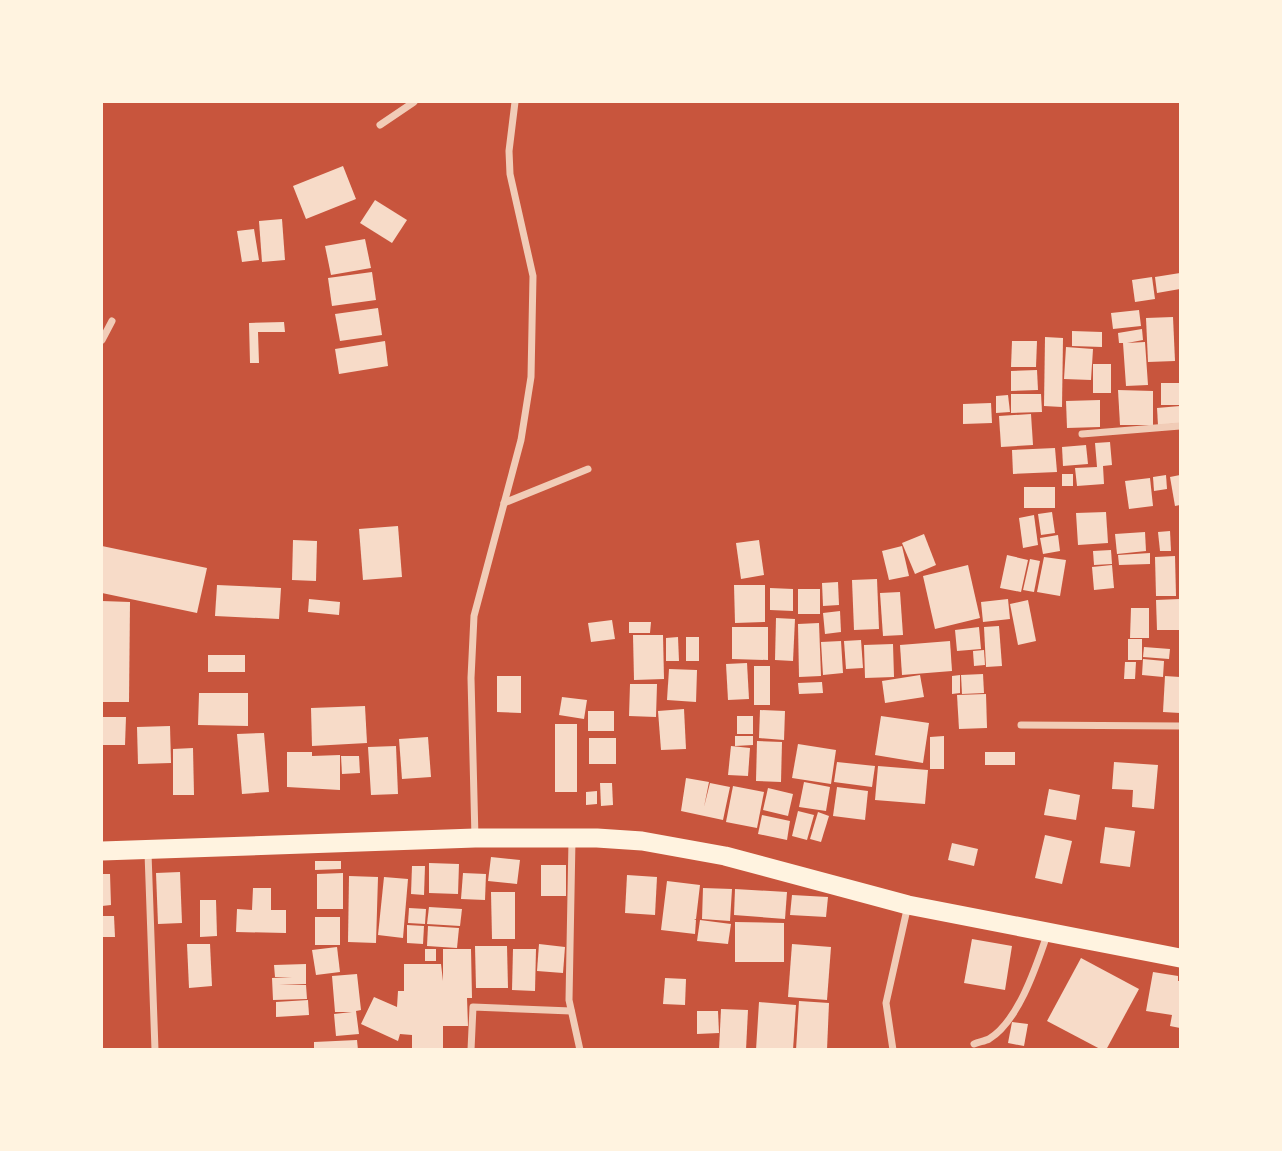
<svg xmlns="http://www.w3.org/2000/svg" width="1282" height="1151" font-family="'DejaVu Sans',sans-serif">
  <rect width="100%" height="100%" fill="#c8553d"/>
  <g fill="#f7dbc8">
    <polygon points="343,166 356,199 306,219 293,186"/>
    <polygon points="375,200 407,220 392,243 360,223"/>
    <polygon points="282,219 285,260 262,262 259,221"/>
    <polygon points="254,229 259,260 242,262 237,231"/>
    <polygon points="365,239 371,268 331,275 325,246"/>
    <polygon points="372,272 376,300 332,306 328,278"/>
    <polygon points="1180,273 1180,289 1157,293 1155,277"/>
    <polygon points="1152,277 1155,299 1135,302 1132,280"/>
    <polygon points="378,308 382,335 340,341 335,314"/>
    <polygon points="1139,310 1141,326 1113,329 1111,313"/>
    <polygon points="1173,317 1175,361 1148,362 1146,318"/>
    <polygon points="284,322 285,332 258,332 259,363 250,363 249,323"/>
    <polygon points="1142,329 1143,340 1127,343 1145,342 1148,385 1126,386 1123,343 1119,343 1118,333"/>
    <polygon points="1072,331 1102,332 1102,347 1072,346"/>
    <polygon points="1045,337 1063,338 1062,407 1044,406"/>
    <polygon points="385,341 388,366 339,374 335,349"/>
    <polygon points="1012,341 1037,341 1036,367 1011,367"/>
    <polygon points="1066,347 1093,349 1091,380 1064,379"/>
    <rect x="1093" y="364" width="18" height="29"/>
    <polygon points="1037,370 1038,390 1011,391 1011,371"/>
    <polygon points="1161,383 1179,383 1180,405 1161,405"/>
    <polygon points="1118,390 1153,391 1153,425 1120,425"/>
    <polygon points="1011,394 1041,394 1042,412 1011,413"/>
    <polygon points="1008,395 1010,412 996,413 996,396"/>
    <polygon points="1100,400 1100,427 1067,428 1066,401"/>
    <polygon points="991,403 992,423 963,424 963,404"/>
    <polygon points="1180,406 1180,423 1158,425 1157,408"/>
    <polygon points="1031,414 1033,445 1001,447 999,416"/>
    <polygon points="1110,442 1112,465 1103,466 1104,484 1077,486 1075,468 1097,467 1095,443"/>
    <polygon points="1086,445 1088,464 1063,466 1062,447"/>
    <polygon points="1055,448 1057,472 1013,474 1012,450"/>
    <rect x="1062" y="474" width="11" height="12"/>
    <polygon points="1166,475 1167,489 1154,491 1153,477"/>
    <polygon points="1180,475 1180,505 1175,506 1170,477"/>
    <polygon points="1150,478 1153,506 1129,509 1125,481"/>
    <rect x="1024" y="487" width="31" height="21"/>
    <polygon points="1052,512 1055,533 1041,535 1038,514"/>
    <polygon points="1106,512 1108,543 1078,545 1076,513"/>
    <polygon points="1034,515 1038,545 1023,548 1019,518"/>
    <polygon points="398,526 402,577 363,580 359,529"/>
    <polygon points="1170,531 1171,551 1160,551 1158,532"/>
    <polygon points="1145,532 1146,551 1117,554 1115,534"/>
    <polygon points="924,534 936,565 915,574 902,543"/>
    <polygon points="1058,535 1060,551 1043,554 1040,538"/>
    <polygon points="293,540 317,541 316,581 292,580"/>
    <polygon points="759,540 764,575 741,579 736,543"/>
    <polygon points="102,546 207,568 197,613 102,593"/>
    <polygon points="902,546 909,576 889,580 882,551"/>
    <polygon points="1111,550 1112,564 1094,565 1093,551"/>
    <polygon points="1150,553 1150,564 1119,565 1118,555"/>
    <polygon points="1007,555 1028,560 1021,592 1000,588"/>
    <polygon points="1175,556 1176,596 1156,596 1155,557"/>
    <polygon points="1044,557 1066,560 1060,596 1037,592"/>
    <polygon points="1030,559 1040,561 1034,592 1023,590"/>
    <polygon points="968,565 980,618 935,629 923,576"/>
    <polygon points="1112,565 1114,588 1094,590 1092,567"/>
    <polygon points="877,579 879,629 854,630 852,580"/>
    <polygon points="838,582 839,605 823,606 822,583"/>
    <polygon points="217,585 281,588 279,619 215,616"/>
    <polygon points="734,585 765,585 765,622 735,623"/>
    <polygon points="770,588 793,589 793,611 770,610"/>
    <rect x="798" y="589" width="22" height="25"/>
    <polygon points="900,592 903,635 883,636 880,593"/>
    <polygon points="309,599 340,602 339,615 308,612"/>
    <polygon points="1008,599 1010,619 983,622 981,602"/>
    <polygon points="1180,599 1180,630 1157,630 1156,600"/>
    <polygon points="1028,600 1036,641 1018,645 1010,604"/>
    <polygon points="102,601 130,602 129,702 102,702"/>
    <polygon points="1131,608 1149,608 1149,638 1130,638"/>
    <polygon points="840,611 841,632 825,634 823,613"/>
    <polygon points="776,618 795,619 793,661 775,660"/>
    <polygon points="612,620 615,639 591,642 588,623"/>
    <polygon points="629,622 651,622 650,633 629,633"/>
    <polygon points="819,623 821,676 799,677 798,624"/>
    <polygon points="999,626 1002,666 986,667 984,627"/>
    <polygon points="732,627 768,627 768,660 732,659"/>
    <polygon points="979,627 981,649 957,651 955,630"/>
    <polygon points="633,635 663,635 664,679 634,680"/>
    <polygon points="678,637 679,661 666,661 666,638"/>
    <rect x="686" y="637" width="13" height="24"/>
    <rect x="1128" y="639" width="14" height="21"/>
    <polygon points="861,640 863,668 846,669 844,641"/>
    <polygon points="841,641 843,673 823,675 821,642"/>
    <polygon points="950,641 952,671 902,675 900,645"/>
    <polygon points="893,644 894,677 865,678 864,645"/>
    <polygon points="1144,647 1170,649 1169,659 1143,657"/>
    <polygon points="984,650 985,665 974,666 973,651"/>
    <rect x="208" y="655" width="37" height="17"/>
    <polygon points="1143,659 1164,661 1163,677 1142,675"/>
    <polygon points="1125,662 1136,662 1135,679 1124,679"/>
    <polygon points="747,663 749,699 728,700 726,664"/>
    <rect x="754" y="666" width="16" height="39"/>
    <polygon points="669,669 697,670 696,702 667,700"/>
    <polygon points="983,674 984,693 962,694 961,675"/>
    <polygon points="920,675 924,697 885,703 882,681"/>
    <polygon points="960,675 960,693 952,694 952,676"/>
    <polygon points="497,676 521,676 521,713 497,712"/>
    <polygon points="1165,676 1180,677 1180,713 1163,712"/>
    <polygon points="822,682 823,693 799,694 798,683"/>
    <polygon points="630,684 657,684 656,717 629,716"/>
    <polygon points="199,693 248,693 248,726 198,725"/>
    <polygon points="986,694 987,728 959,729 957,695"/>
    <polygon points="562,697 587,700 584,719 559,715"/>
    <polygon points="365,706 367,743 312,746 311,708"/>
    <polygon points="684,709 686,749 661,750 658,711"/>
    <polygon points="760,710 785,711 784,740 759,738"/>
    <rect x="588" y="711" width="26" height="20"/>
    <rect x="737" y="716" width="16" height="18"/>
    <polygon points="881,716 929,723 923,763 875,755"/>
    <polygon points="102,717 126,717 125,745 102,745"/>
    <rect x="555" y="724" width="22" height="68"/>
    <polygon points="170,726 171,763 138,764 137,727"/>
    <polygon points="264,733 269,792 242,794 237,734"/>
    <polygon points="735,736 753,736 753,745 735,746"/>
    <polygon points="944,736 944,769 930,769 930,737"/>
    <polygon points="428,737 431,777 402,779 399,739"/>
    <rect x="589" y="738" width="27" height="26"/>
    <polygon points="757,741 782,742 781,782 756,781"/>
    <polygon points="798,744 836,750 831,784 792,778"/>
    <polygon points="396,746 398,794 371,795 368,747"/>
    <polygon points="731,746 750,748 748,776 728,775"/>
    <polygon points="193,748 194,795 173,795 173,749"/>
    <polygon points="287,752 312,752 312,756 340,755 340,790 287,787"/>
    <rect x="985" y="752" width="30" height="13"/>
    <polygon points="341,756 359,756 360,773 342,774"/>
    <polygon points="837,762 875,766 872,787 834,782"/>
    <polygon points="1114,762 1158,765 1154,809 1132,807 1133,790 1112,789"/>
    <polygon points="878,766 928,770 925,804 875,800"/>
    <polygon points="686,778 709,782 704,807 710,783 730,787 723,820 681,811"/>
    <polygon points="804,782 830,787 826,811 799,807"/>
    <polygon points="600,783 612,783 613,805 601,806"/>
    <polygon points="733,786 764,792 757,828 726,822"/>
    <polygon points="837,787 868,791 865,820 833,816"/>
    <polygon points="768,788 793,794 788,816 763,810"/>
    <polygon points="1049,789 1080,795 1076,820 1044,815"/>
    <polygon points="597,791 597,804 586,805 586,792"/>
    <polygon points="798,811 814,815 807,840 792,836"/>
    <polygon points="818,812 829,816 821,842 810,839"/>
    <polygon points="762,815 790,821 787,840 758,834"/>
    <polygon points="1105,827 1135,831 1130,867 1100,863"/>
    <polygon points="1045,835 1072,841 1062,884 1035,878"/>
    <polygon points="952,843 978,849 974,866 948,860"/>
    <polygon points="491,857 520,860 517,884 488,881"/>
    <polygon points="315,861 341,861 341,869 315,870"/>
    <polygon points="429,863 459,864 458,894 429,893"/>
    <rect x="541" y="865" width="25" height="31"/>
    <polygon points="412,866 425,866 424,895 411,894"/>
    <polygon points="180,872 182,923 158,924 156,873"/>
    <polygon points="343,873 343,909 317,909 317,874"/>
    <polygon points="463,873 486,874 485,900 461,899"/>
    <polygon points="102,874 110,874 111,905 102,906"/>
    <polygon points="627,875 657,877 655,915 625,913"/>
    <polygon points="349,876 378,877 376,943 348,942"/>
    <polygon points="384,877 408,879 403,938 378,935"/>
    <polygon points="667,881 700,885 696,919 694,919 696,920 695,934 661,930"/>
    <polygon points="253,888 271,888 271,910 286,910 286,933 236,932 237,909 252,910"/>
    <polygon points="703,888 732,889 730,921 702,919"/>
    <polygon points="735,889 787,892 785,919 734,915"/>
    <polygon points="491,892 515,892 515,939 492,939"/>
    <polygon points="792,895 828,897 826,917 790,915"/>
    <polygon points="200,900 216,900 217,936 200,937"/>
    <polygon points="429,907 462,909 460,926 427,924"/>
    <polygon points="409,908 426,909 425,924 408,923"/>
    <polygon points="102,916 114,916 115,937 102,937"/>
    <rect x="315" y="917" width="25" height="28"/>
    <polygon points="700,920 731,924 728,944 697,941"/>
    <polygon points="735,922 784,923 784,962 735,962"/>
    <polygon points="407,925 424,926 423,944 407,943"/>
    <polygon points="428,926 459,928 457,948 427,946"/>
    <polygon points="972,939 1012,946 1005,990 964,983"/>
    <polygon points="187,944 210,944 212,986 189,988"/>
    <polygon points="539,944 565,947 563,973 537,971"/>
    <polygon points="792,944 831,947 827,1000 788,997"/>
    <polygon points="475,946 507,946 508,988 476,988"/>
    <polygon points="337,947 340,972 316,975 312,950"/>
    <rect x="425" y="949" width="11" height="12"/>
    <polygon points="443,949 471,949 472,998 467,998 468,1026 443,1026 443,1050 412,1050 412,1035 400,1034 398,1041 361,1024 374,997 397,1007 398,991 404,991 404,964 441,964 443,981"/>
    <polygon points="513,949 536,949 535,991 512,990"/>
    <polygon points="1081,958 1139,989 1106,1050 1102,1050 1047,1021"/>
    <polygon points="306,964 306,984 279,985 306,985 307,999 273,1000 272,978 292,977 275,977 274,965"/>
    <polygon points="1153,972 1178,976 1178,981 1180,981 1180,1028 1170,1026 1172,1015 1146,1011"/>
    <polygon points="357,974 361,1010 356,1011 359,1034 336,1036 334,1014 352,1012 335,1012 332,976"/>
    <polygon points="665,978 686,979 685,1005 663,1004"/>
    <polygon points="308,1000 309,1015 276,1017 276,1002"/>
    <polygon points="799,1001 829,1003 827,1050 796,1050"/>
    <polygon points="759,1002 796,1005 793,1050 756,1050"/>
    <polygon points="721,1009 748,1010 746,1050 719,1050"/>
    <polygon points="697,1011 718,1011 719,1033 697,1034"/>
    <polygon points="1012,1022 1028,1024 1024,1046 1008,1043"/>
    <polygon points="357,1040 358,1050 314,1050 314,1042"/>
  </g>
  <g fill="none" stroke-linecap="round" stroke-linejoin="round">
    <g stroke="#f1ccb7" stroke-width="7">
      <polyline points="380,125 414,102"/>
      <polyline points="102,340 112,321"/>
      <polyline points="1082,434 1180,426"/>
      <polyline points="504,503 588,469"/>
      <polyline points="1021,725 1180,726"/>
      <polyline points="475,838 471,678 474,616 521,440 531,377 533,276 510,174 509,151 515,102"/>
      <polyline points="572,840 569,1000 580,1050"/>
      <polyline points="148,853 155,1050"/>
      <path d="M974,1044c5,-2 11,-3 15,-5 30,-18 48,-75 59,-107"/>
      <polyline points="471,1050 473,1007 571,1011"/>
      <polyline points="893,1050 886,1003 908,905"/>
    </g>
    <polyline stroke="#fff3e0" stroke-width="19" points="102,851 475,838 597,838 642,841 725,856 908,905 1180,958"/>
  </g>
  <rect width="1282" height="1151" fill="none" stroke="#fff3e0" stroke-width="206"/>
</svg>
